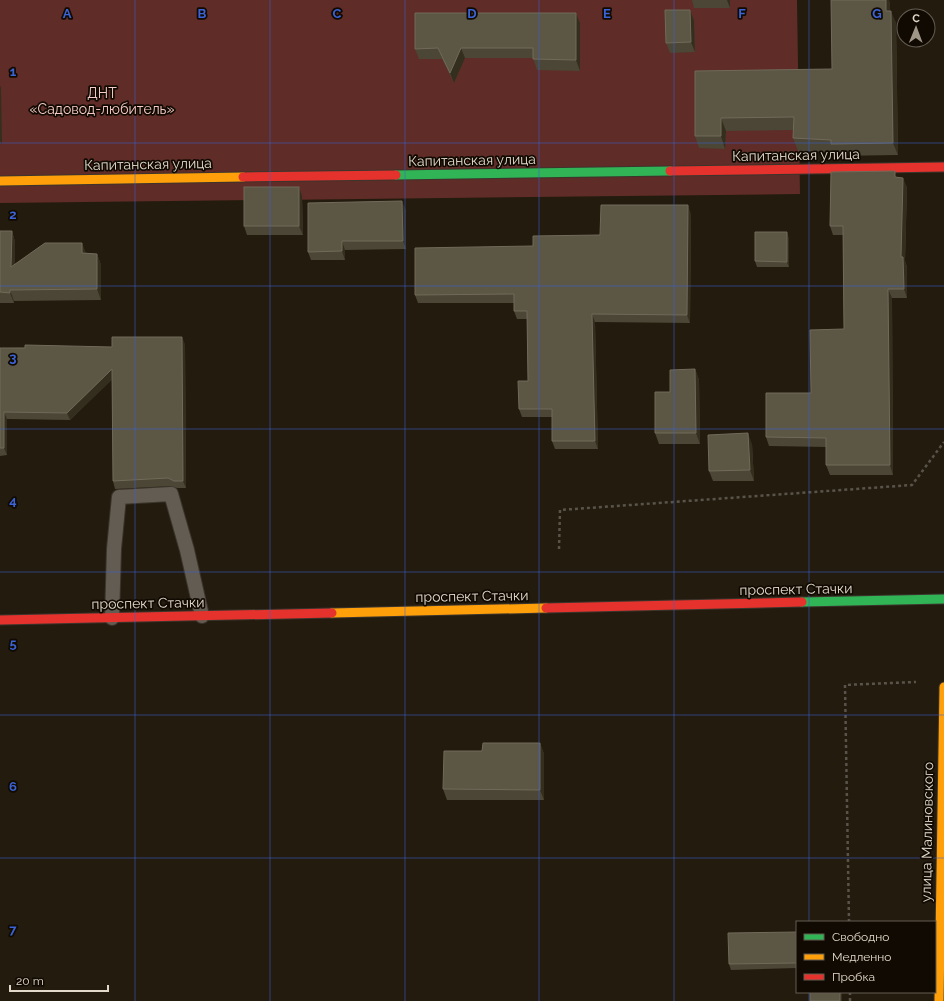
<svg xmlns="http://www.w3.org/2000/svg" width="944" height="1001" font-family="Raleway,sans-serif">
  <rect width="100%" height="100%" fill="#231b0e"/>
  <polygon fill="#602c27" points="0,0 797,0 800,194 0,203"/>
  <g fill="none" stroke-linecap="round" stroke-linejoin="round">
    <defs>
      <polyline id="lane" points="112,618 114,549 119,497 171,494 187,550 202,616"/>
      <g id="fast">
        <polyline points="396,175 670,171"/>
        <polyline points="802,602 944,599"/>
      </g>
      <g id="slow">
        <polyline points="0,181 243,177"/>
        <polyline points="332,613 546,608"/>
        <polyline points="939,1001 944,687"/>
      </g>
      <g id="jam">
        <polyline points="670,171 944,167"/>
        <polyline points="243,177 396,175"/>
        <polyline points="546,608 802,602"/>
        <polyline points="0,620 332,613"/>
      </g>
    </defs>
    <use href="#lane" stroke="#3c352d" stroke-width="16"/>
    <use href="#fast" stroke="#3c352d" stroke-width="11"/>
    <use href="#slow" stroke="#3c352d" stroke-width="11"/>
    <use href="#jam" stroke="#3c352d" stroke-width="11"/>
    <g stroke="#59534a" stroke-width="2.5" stroke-dasharray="3 3" stroke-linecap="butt">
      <polyline points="559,549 560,510 912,485 944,442"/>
      <polyline points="849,922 845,685 916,682"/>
      <polyline points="850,992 850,1001"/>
    </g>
    <use href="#lane" stroke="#635c53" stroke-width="14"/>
    <use href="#fast" stroke="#30b455" stroke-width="9"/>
    <use href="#slow" stroke="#ff9f0a" stroke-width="9"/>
    <use href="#jam" stroke="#e5322d" stroke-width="9"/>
  </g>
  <g fill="#4b4635">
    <polygon points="692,0 730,0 730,8 694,8"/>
    <polygon points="831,0 889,0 890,5 890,11 896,23 898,155 835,156 834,152 798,151 793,138 794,130 726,131 725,149 699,148 695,136 695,71 832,69"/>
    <polygon points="690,10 694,20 695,52 670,53 666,43"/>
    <polygon points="576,13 580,23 580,71 537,70 533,58 465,58 454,83 442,59 419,59 415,49"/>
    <polygon points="897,177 907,187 905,261 907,267 907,298 892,298 893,475 830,475 826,465 826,447 769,446 766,437 811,393 844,329 843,235 833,235 830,226"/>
    <polygon points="302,196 303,235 247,235 244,226"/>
    <polygon points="406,210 406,249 345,250 345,260 311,260 308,252"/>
    <polygon points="691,214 690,323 595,322 598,449 555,449 552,441 552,417 522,417 519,409 528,381 527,319 517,319 514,311 514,303 418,303 415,295 533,246 600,235"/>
    <polygon points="0,231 12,231 15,242 15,264 86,253 97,254 101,265 101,300 14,301 14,303 0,303"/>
    <polygon points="789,238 789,267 757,267 755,261"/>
    <polygon points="185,344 186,488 177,488 171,486 115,489 113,481 112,379 70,420 7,419 7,455 0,456 0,348 112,347"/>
    <polygon points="695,369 699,380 700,444 659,444 655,433 670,392"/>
    <polygon points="752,444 754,481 713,481 709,471"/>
    <polygon points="540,743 544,754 544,800 447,800 443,789 482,751"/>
    <polygon points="797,932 797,968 731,970 729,964"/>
  </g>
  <g fill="#342e1f">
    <polygon points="727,0 730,0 730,8"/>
    <polygon points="886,0 889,0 890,5 890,24 886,11"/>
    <polygon points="690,10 694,20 695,52 691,42"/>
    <polygon points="891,11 896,23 898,155 893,143"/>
    <polygon points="576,13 580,23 580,71 576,60"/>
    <polygon points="461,48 465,58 454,83 450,73"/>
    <polygon points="0,85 1,88 2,145 0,141"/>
    <polygon points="721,118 726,131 725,149 721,136"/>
    <polygon points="903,178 907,187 905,261 907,267 907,298 904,289 901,257"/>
    <polygon points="299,187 302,196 303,235 299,226"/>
    <polygon points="402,201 406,210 406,249 403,241"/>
    <polygon points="688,205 691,214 690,323 687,315"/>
    <polygon points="12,231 15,242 15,278 11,267"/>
    <polygon points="787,232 789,238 789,267 787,262"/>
    <polygon points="342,241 345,250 345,260 342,251"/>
    <polygon points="82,243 86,253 82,253"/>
    <polygon points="97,254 101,265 101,300 97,289"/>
    <polygon points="888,289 892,298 893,475 890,465"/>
    <polygon points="10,290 14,301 14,303 10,293"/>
    <polygon points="592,314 595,322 598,449 595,441"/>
    <polygon points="182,337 185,344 186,488 183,481"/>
    <polygon points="112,369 115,377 70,420 67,413"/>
    <polygon points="695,369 699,380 700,444 696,433"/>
    <polygon points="4,412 7,419 7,455 4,448"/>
    <polygon points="748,433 752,444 754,481 750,470"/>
    <polygon points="540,743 544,754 544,800 540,790"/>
    <rect x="840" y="992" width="2" height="9"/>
  </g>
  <g fill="#5c5645" stroke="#716a5a">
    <polygon points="831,0 886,0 886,11 891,11 893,143 831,144 831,140 793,138 794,117 721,118 721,136 695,136 695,71 832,69"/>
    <polygon points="665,10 690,10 691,42 666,43"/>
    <polygon points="415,13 576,13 576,60 533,59 533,48 461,48 450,73 438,48 415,49"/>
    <polygon points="895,171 895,177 903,178 901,257 903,257 904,289 888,289 890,465 826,465 826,438 766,437 766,393 811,393 810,330 844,329 843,226 830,226 831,172"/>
    <rect x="244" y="187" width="55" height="39"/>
    <polygon points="402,201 403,241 342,241 342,251 308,252 308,203"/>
    <polygon points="601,205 688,205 687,315 592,314 595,441 552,441 552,409 519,409 518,381 528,381 527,311 514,311 514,294 415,295 415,248 533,246 533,236 600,235"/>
    <polygon points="0,231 12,231 11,267 45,243 82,243 82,253 97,254 97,289 10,290 10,293 0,292"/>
    <polygon points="755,232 787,232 787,262 755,261"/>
    <polygon points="112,337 182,337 183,481 174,481 168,478 113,481 112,369 67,413 4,412 4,448 0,448 0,348 25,348 25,345 112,347"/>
    <polygon points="695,369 696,433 655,433 655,392 670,392 670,370"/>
    <polygon points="748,433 750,470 709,471 708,435"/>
    <polygon points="483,743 540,743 540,790 443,789 444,751 482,751"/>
    <polygon points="797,932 797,963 729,964 728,933"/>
    <rect x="810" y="992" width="30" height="9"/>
  </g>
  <path fill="none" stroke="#3b63d6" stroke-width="1" stroke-opacity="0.55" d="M135,0v1001M270,0v1001M405,0v1001M539,0v1001M674,0v1001M809,0v922M0,143h944M0,286h944M0,429h944M0,572h944M0,715h944M0,858h944M809,992v9"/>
  <g text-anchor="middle" stroke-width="3.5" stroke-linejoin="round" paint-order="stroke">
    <g font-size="14" fill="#f6cbc6" stroke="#100a02">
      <text x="102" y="98">ДНТ<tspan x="102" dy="16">«Садовод-любитель»</tspan></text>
    </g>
    <g font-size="14" fill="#e2d9ca" stroke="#100a02">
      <text transform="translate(796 155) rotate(-1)" y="5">Капитанская улица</text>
      <text transform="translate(472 160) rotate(-1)" y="5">Капитанская улица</text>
      <text transform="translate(148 164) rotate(-1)" y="5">Капитанская улица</text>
      <text transform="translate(796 589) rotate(-1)" y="5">проспект Стачки</text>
      <text transform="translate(472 596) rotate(-1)" y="5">проспект Стачки</text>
      <text transform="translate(148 603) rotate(-1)" y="5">проспект Стачки</text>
      <text transform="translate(927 832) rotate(-89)" y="5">улица Малиновского</text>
    </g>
  </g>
  <g font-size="13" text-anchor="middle" font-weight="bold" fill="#3b63d6" stroke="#100a02" stroke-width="3.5" stroke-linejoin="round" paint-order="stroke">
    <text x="67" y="18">A</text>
    <text x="202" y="18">B</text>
    <text x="337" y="18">C</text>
    <text x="472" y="18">D</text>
    <text x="607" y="18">E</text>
    <text x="742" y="18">F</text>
    <text x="877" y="18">G</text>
    <text x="13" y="76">1</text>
    <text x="13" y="219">2</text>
    <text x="13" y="362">3</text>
    <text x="13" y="505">4</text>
    <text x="13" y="648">5</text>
    <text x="13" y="791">6</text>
    <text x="13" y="934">7</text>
  </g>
  <rect x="796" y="921" width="140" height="72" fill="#100a02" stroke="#645d52"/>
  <rect x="804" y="934" width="20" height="6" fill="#30b455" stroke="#645d52"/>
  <text x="832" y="941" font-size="12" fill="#e2d9ca">Свободно</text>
  <rect x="804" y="954" width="20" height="6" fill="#ff9f0a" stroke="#645d52"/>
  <text x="832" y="961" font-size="12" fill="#e2d9ca">Медленно</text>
  <rect x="804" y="974" width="20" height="6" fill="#e5322d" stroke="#645d52"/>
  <text x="832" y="981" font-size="12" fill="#e2d9ca">Пробка</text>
  <g transform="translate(916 28) rotate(1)"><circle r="19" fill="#100a02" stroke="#645d52"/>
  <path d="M0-3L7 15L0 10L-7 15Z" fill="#9f9688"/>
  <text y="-6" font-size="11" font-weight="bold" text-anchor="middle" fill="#e2d9ca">С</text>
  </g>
  <path d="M10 985v6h98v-6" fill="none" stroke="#e2d9ca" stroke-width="2"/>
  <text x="16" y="985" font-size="12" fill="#e2d9ca" stroke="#100a02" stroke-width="3" paint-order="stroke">20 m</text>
</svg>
